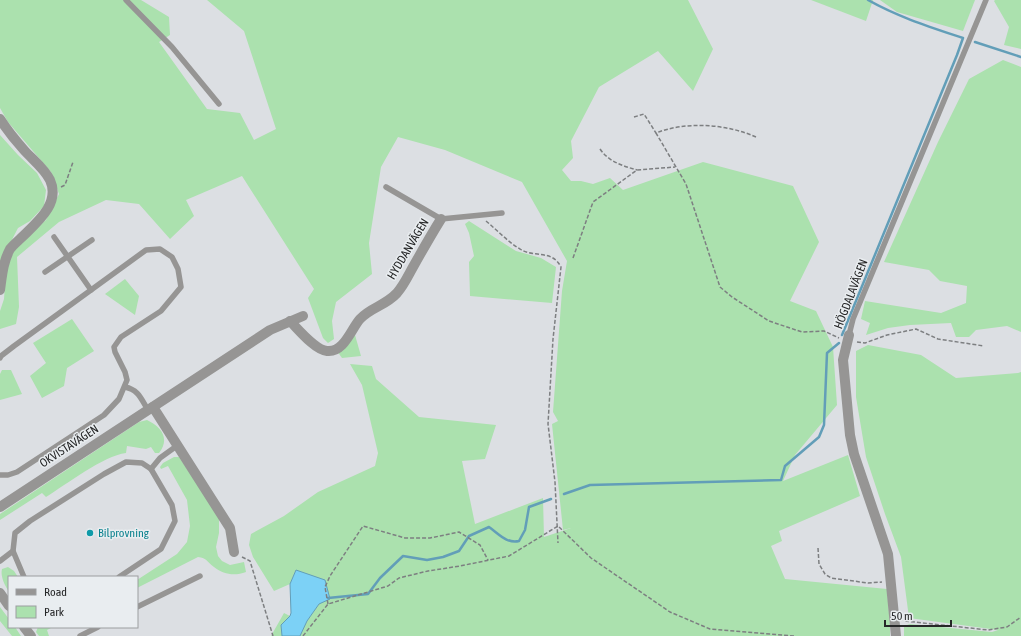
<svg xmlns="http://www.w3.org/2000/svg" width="1021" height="636" font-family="'Asap Condensed',sans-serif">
  <rect width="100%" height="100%" fill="#dcdfe3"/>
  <g fill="#abe1ae">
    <polygon points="0,0 141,0 169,17 170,35 159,42 207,109 240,113 254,140 276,129 244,31 207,0 688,0 713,49 693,91 658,51 599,87 571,141 573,158 562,170 571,181 581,181 593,184 610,178 623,190 703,162 793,186 819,242 790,301 816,311 833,347 837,405 795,455 783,481 848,455 860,496 779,531 782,541 771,546 785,579 887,589 890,626 890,636 300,636 307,621 319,604 296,570 290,584 274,591 253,557 249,545 251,534 284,516 318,492 375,466 378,453 362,385 350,364 372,366 376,379 419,417 496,425 485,459 462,461 475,524 543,498 544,537 571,528 563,530 552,424 558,421 553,412 562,291 567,261 522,182 445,150 398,137 381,167 369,243 372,274 336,302 332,321 334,339 328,343 323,338 308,298 314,289 242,176 186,200 194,216 170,239 139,204 106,200 59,222 17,257 19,307 16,324 0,329 0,311 4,299 6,269 11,253 21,241 46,220 59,194 51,172 8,122 0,108"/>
    <polygon points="811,0 873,0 866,21"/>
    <polygon points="880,0 975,0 963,31 897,12"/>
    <polygon points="995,0 1021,0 1021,49 1004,45 1009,27 994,1"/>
    <polygon points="1003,60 1021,67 1021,332 1007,326 976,330 969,337 956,337 951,323 910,325 888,328 866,335 870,323 861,319 865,301 941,313 966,303 967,286 940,281 929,270 884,262 938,142 969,79"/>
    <polygon points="0,135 18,155 37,173 46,190 44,206 30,221 18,228 0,263"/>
    <polygon points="469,221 516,251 541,258 556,267 552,303 470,296 469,262 474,256 469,233 465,224"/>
    <polygon points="125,279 139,296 135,315 105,294"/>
    <polygon points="72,319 94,351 67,368 64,386 42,398 30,376 46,363 33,343"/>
    <polygon points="355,335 361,356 342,358 337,351"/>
    <polygon points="868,345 921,355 956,378 1018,373 1021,372 1021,636 904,636 904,626 910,624 992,632 998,630 909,618 901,557 885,514 866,457 856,397 856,351"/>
    <polygon points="2,370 11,370 22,394 0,400 0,374"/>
    <path d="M147,420c15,7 23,19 12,33h-4l-4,-6 -5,2 -19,-3 -1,7c-23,3 -59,31 -80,44l-4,-4 -42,27v-6l139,-92z"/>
    <path d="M174,457h5l40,59v17l-3,14 2,9 4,5 8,4 14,-3 2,10c-11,4 -22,3 -32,-5 -7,-5 -7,-9 -16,-10l-61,31v-8l40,-26 10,-12 3,-16 -3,-26 -19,-34 -7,3 -1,-2 3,-4z"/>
    <path d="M8,567l6,4 4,6h-9v15c-4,-6 -9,-16 -7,-23z"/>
    <polygon points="0,607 9,619 9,627 15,627 21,636 12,636 0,621"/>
    <polygon points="284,613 290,616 281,625 282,636 271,636"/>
    <polygon points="38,627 53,627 47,630 49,636 39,636 36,632"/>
  </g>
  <polygon fill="#7cd1f6" stroke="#629eb8" points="296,570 325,580 330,599 319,604 307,621 300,636 282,636 281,625 290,616 291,613 290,584"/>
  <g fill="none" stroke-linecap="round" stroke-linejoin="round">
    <g stroke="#629eb8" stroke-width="2.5">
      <polyline points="975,42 1021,57"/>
      <path d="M842,335l115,-280 6,-17c-33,-11 -65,-21 -95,-38"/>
      <polyline points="564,494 590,485 781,480 785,466 819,437 824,425 827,353 839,343"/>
      <path d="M328,598l40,-4 12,-16 23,-22 24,4 16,-3 16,-6 10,-15 20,-9c10,7 18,17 30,14l6,-11 4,-23 22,-8"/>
    </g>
    <g stroke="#7d7f81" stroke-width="1.5" stroke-dasharray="4 2" stroke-linecap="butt">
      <polyline points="634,117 644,114 656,133"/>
      <path d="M756,137c-29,-13 -70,-16 -100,-4l30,51 34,103 12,10 37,24 33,11 22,-1 15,7"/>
      <path d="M600,149c9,13 23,17 37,21"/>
      <polyline points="61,187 65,185 73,162"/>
      <path d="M486,221c11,9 22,21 34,28 13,9 32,0 41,18l-8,72 -5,85 7,58 3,61"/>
      <polyline points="573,258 593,202 637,170 675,167"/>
      <polyline points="857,342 865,343 887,335 916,329 938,339 984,346"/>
      <polyline points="818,548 819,564 825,574 831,578 868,583 882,582"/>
      <polyline points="242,557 250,561 273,636"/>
      <polyline points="328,604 325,587 330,576 363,526 405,538 430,538 459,532 480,545 488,560"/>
      <polyline points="905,621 988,630 1007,627 1021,617"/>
      <polyline points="303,636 328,604 388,586 399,578 428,571 460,566 509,556 558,526 591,558 670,612 710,629 794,636"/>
    </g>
    <g stroke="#969594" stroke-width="5.5">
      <polyline points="126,0 172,47 219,104"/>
      <polyline points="386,187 441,219 502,213"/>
      <polyline points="54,237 91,290"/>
      <polyline points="45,272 92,240"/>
      <polyline points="849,335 853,319 986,0"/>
      <polyline points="0,358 1,356 14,346 146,250 160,249 172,257 178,269 181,287 161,311 121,337 114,347 115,352 125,372 127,380 119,399 104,415 17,472 8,475 0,475"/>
      <path d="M125,387c14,3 16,12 23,23"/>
      <polyline points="151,469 160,458 178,445"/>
      <polyline points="13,551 24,577"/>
      <polyline points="0,561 13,551 15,533 30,521 104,474 126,462 142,463 151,469 172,505 175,521 161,549 119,577"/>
      <polyline points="137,607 200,576"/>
      <polyline points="80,636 98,627"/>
    </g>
    <g stroke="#969594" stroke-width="10">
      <path d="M0,119c7,11 15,21 24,31 9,10 20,18 26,30 11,24 -14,43 -29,58 -3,3 -8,7 -11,11 -7,13 -8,27 -10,41"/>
      <path d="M290,321c8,8 25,29 37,30 17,2 24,-22 33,-32 11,-12 25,-13 37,-26 7,-8 11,-17 16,-26 9,-16 18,-32 28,-48"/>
      <polyline points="849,335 843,360 850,435 854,454 888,554 896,636"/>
      <polyline points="153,407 230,528 234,552"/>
      <polyline points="0,507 270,330 303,316"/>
      <polyline points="0,593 9,606"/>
      <polyline points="24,627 31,636"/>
    </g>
  </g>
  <circle fill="#0f9aa8" stroke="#e9edf0" stroke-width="1.5" cx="90" cy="533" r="4"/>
  <g text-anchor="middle" stroke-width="3" stroke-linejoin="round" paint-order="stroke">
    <g font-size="12" fill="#262728" stroke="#e9edf0">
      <text transform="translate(408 249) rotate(-59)" y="4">HYDDANVÄGEN</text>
      <text transform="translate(851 294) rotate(-69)" y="4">HÖGDALAVÄGEN</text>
      <text transform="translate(69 446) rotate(-33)" y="4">OKVISTAVÄGEN</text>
    </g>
    <g font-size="12" fill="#0d838f" stroke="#e9edf0" text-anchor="start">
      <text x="98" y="537">Bilprovning</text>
    </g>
  </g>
  <rect x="8" y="576" width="130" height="52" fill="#e9edf0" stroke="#9b9ea0"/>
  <rect x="16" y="589" width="20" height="6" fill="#969594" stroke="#9b9ea0"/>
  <text x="44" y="596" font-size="12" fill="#262728">Road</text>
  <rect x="16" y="606" width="20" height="12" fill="#abe1ae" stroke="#9b9ea0"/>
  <text x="44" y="616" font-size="12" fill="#262728">Park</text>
  <path d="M885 620v6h66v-6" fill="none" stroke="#262728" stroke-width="2"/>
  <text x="891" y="620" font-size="12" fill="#262728" stroke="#e9edf0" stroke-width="3" paint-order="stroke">50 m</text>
</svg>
